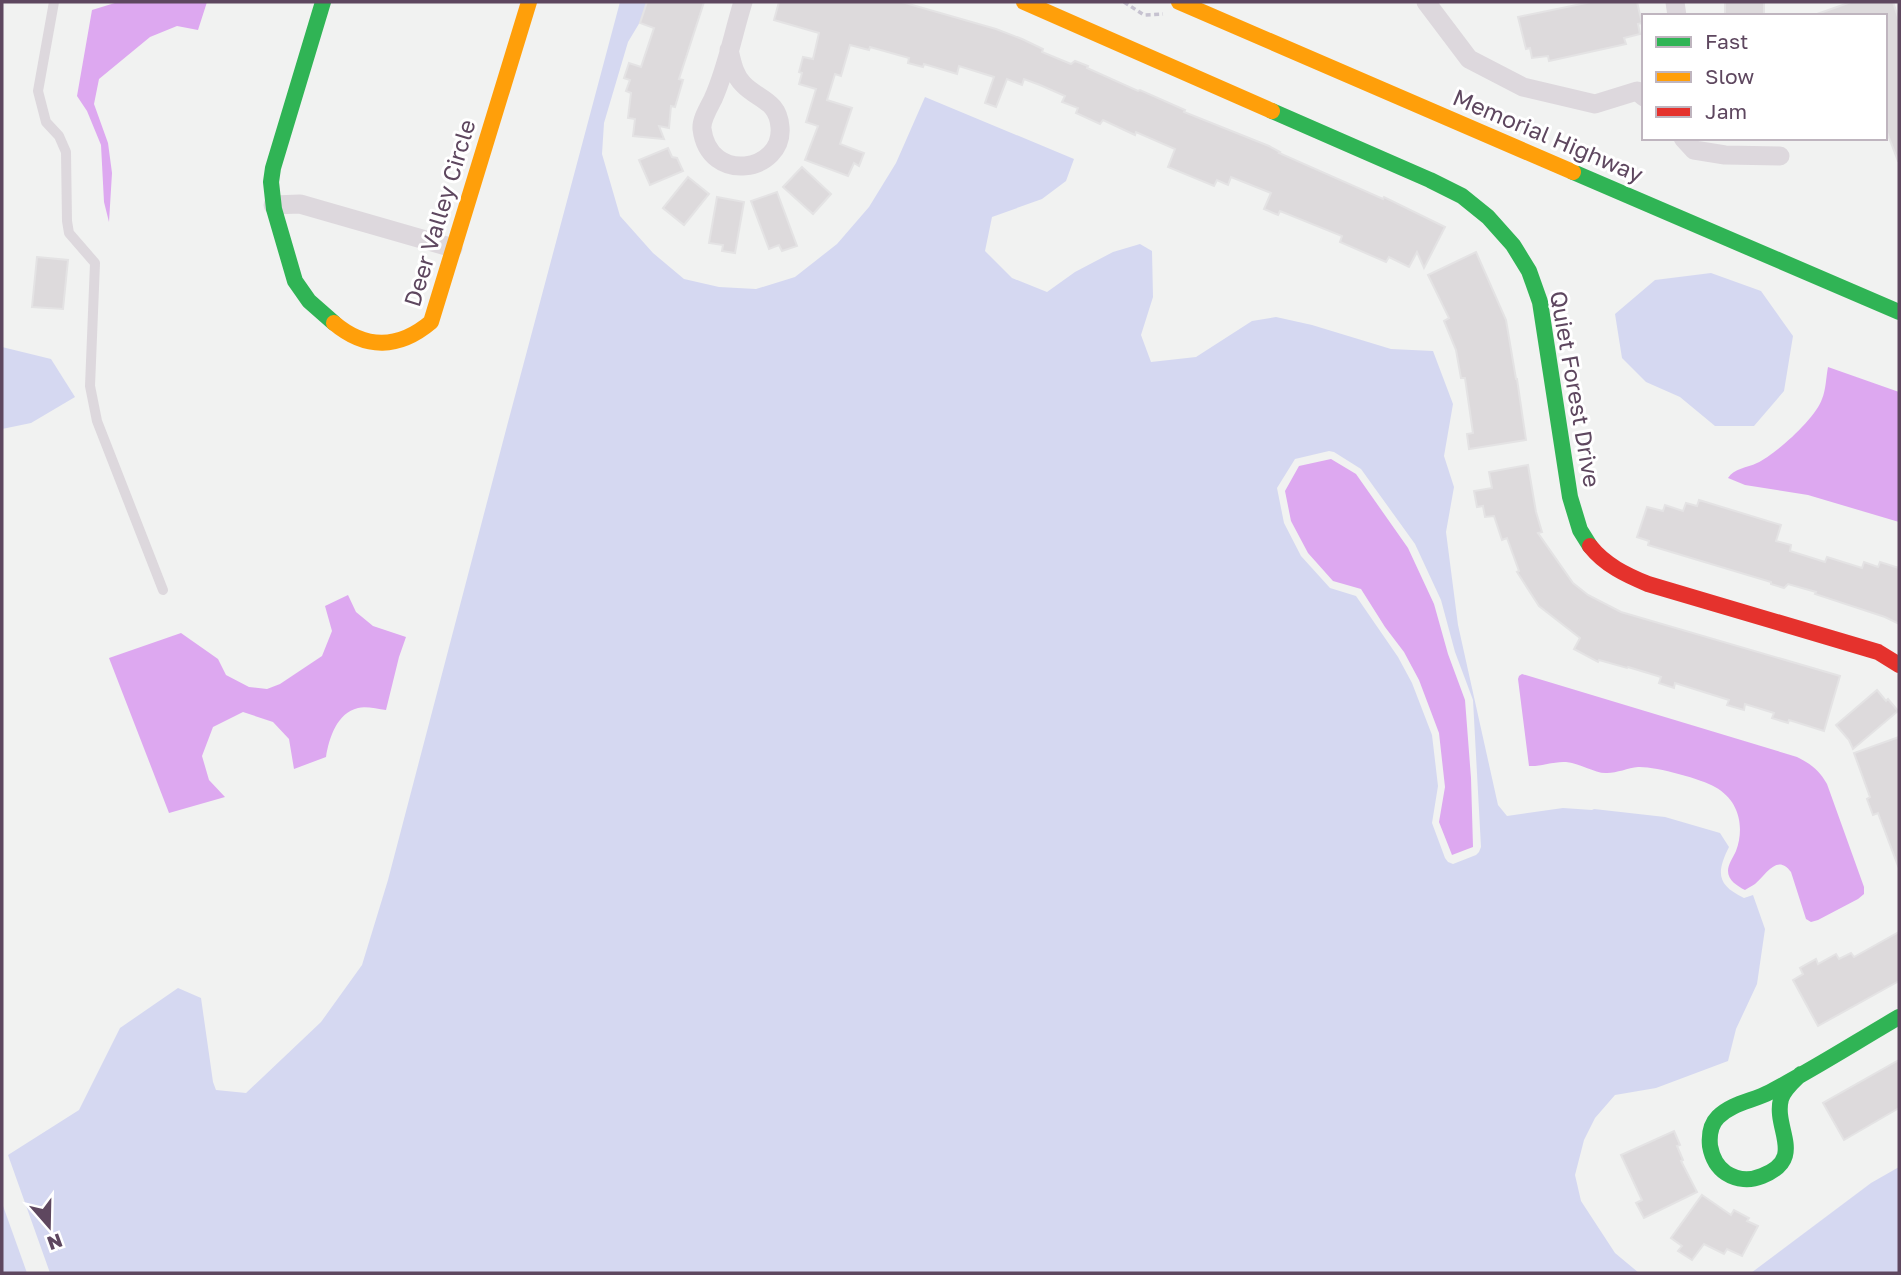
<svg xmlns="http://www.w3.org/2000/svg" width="1901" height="1275" font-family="'Golos Text',sans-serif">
  <rect width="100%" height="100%" fill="#f1f2f1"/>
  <g fill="#d5d8f1" fill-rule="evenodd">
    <path d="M620,2h32l-24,40 -24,81 -2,31 18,62 33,37 31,26 35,8 37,2 39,-12 42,-33 32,-37 27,-44 29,-66 149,62 -8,22 -24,18 -50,18 -7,34 27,27 35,14 28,-20 38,-20 27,-8 12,7 1,46 -12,38 10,27 45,-5 56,-36 24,-4 36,8 79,24 42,2 20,53 -9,52 10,31 -8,45 12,93 40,180 9,11 56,-8 29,2 2,-1 71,8 55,16 9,14c-13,26 -12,38 15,51l9,-3 12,34 -8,55 -21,45 -8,32 -72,27 -41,7 -20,23 -11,22 -9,35 6,26 34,52 24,20h-1589l-42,-118 71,-45 41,-82 58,-40 23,10 12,84 3,8 30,3 75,-71 41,-57 26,-85 119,-454zM1329,451l5,1 27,17 54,75 26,56 14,52 18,48 8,147 -2,5 -3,3 -23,9 -5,-2 -3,-4 -13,-35 6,-37 -6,-51 -20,-52 -14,-26 -42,-61 -26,-8 -29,-32 -17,-33 -7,-35 18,-29z"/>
    <polygon points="1711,273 1761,291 1793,336 1784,391 1754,426 1715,426 1680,397 1646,382 1622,358 1615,314 1655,280"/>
    <polygon points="2,347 51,359 75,397 31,423 2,429"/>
    <polygon points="1899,1167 1899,1273 1751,1273 1871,1183"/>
    <polygon points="2,1203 27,1273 2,1273"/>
  </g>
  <g fill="#dda8f0">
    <polygon points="118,2 207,2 198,30 177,26 150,37 99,79 94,104 108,143 112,173 109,222 104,202 101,145 87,111 77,96 92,10"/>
    <path d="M1828,367l71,25v130l-91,-27 -63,-10 -17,-7c6,-10 19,-10 29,-15 18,-8 59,-45 65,-64 4,-9 4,-22 6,-32z"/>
    <polygon points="1331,459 1356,474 1408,548 1434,604 1448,654 1465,700 1471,778 1473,847 1452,855 1439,822 1445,787 1439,733 1419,680 1404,652 1385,627 1361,589 1333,581 1308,553 1291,521 1285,491 1299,466"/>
    <path d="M348,595l8,17 17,14 33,11 -7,20 -13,53c-9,-1 -20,-4 -28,-2 -21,5 -29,30 -32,49l-32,12 -5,-30 -16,-17 -30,-10 -30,15 -11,29 7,24 16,17 -56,16 -60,-155 72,-25 37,26 8,16 23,12 18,2 13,-5 42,-28 10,-25 -7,-25z"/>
    <path d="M1522,674l275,83c14,7 22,13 30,27l37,103v7l-6,5 -40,21 -7,2 -5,-3 -15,-47c-14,-19 -25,3 -36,12 -3,2 -7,4 -10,6 -8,-4 -17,-10 -17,-19 0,-7 5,-13 8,-20 9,-24 3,-51 -21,-64 -13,-8 -61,-21 -77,-20 -10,1 -21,6 -31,6 -11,1 -27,-10 -41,-11 -12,-1 -25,5 -37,4l-11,-87 1,-3z"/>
  </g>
  <g fill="#dddadc" stroke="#e4e3e4" stroke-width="2">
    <polygon points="647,2 704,2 679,79 683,80 675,107 671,106 669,128 659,126 664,139 633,136 635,119 628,118 631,93 626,91 630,80 624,78 629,63 641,67 654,28 640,23"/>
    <polygon points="779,2 902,2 996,29 1022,39 1043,49 1042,52 1071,64 1075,61 1088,66 1087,68 1138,91 1140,90 1185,110 1184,112 1269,146 1280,152 1279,153 1383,199 1384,197 1445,227 1424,268 1417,252 1409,267 1389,257 1386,262 1340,242 1342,236 1280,211 1278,215 1264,209 1271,193 1231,177 1228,185 1217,180 1214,186 1168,167 1175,149 1136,132 1135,135 1103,120 1100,124 1076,113 1078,108 1062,102 1065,96 1040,85 1024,79 1022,85 1007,79 996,107 985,103 994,77 959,66 957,74 924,64 923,67 908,63 909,58 870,47 869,50 850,45 841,76 835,74 827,100 852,108 840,144 864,153 859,166 854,163 848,176 805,160 818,126 806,122 816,89 799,84 802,73 799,72 803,57 813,59 819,33 774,20"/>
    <polygon points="1591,2 1637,2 1642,23 1638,24 1640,34 1624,38 1626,44 1549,61 1548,56 1532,58 1530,48 1526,49 1518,17"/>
    <rect x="1725" y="2" width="39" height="14"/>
    <polygon points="1851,2 1893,2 1899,20 1899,161 1898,161 1885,127 1885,16 1817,16 1817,14"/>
    <polygon points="668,148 672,157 677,158 683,171 650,185 639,160"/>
    <polygon points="802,167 831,194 813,214 783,187"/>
    <polygon points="688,177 709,194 684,225 663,208"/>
    <polygon points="777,192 797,246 782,251 779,245 769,249 751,201"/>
    <polygon points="717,197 744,202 735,253 722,251 723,245 709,243"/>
    <polygon points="1476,252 1506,320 1516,379 1517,379 1526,440 1469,449 1467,434 1473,433 1465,378 1461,378 1456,350 1444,321 1449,318 1428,275"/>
    <polygon points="37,257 68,260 63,309 32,307"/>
    <polygon points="1528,465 1536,512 1542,532 1538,533 1573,583 1588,595 1621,612 1840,676 1824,731 1789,720 1788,723 1772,718 1774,713 1745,704 1744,710 1727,705 1729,700 1675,683 1674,688 1659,683 1661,677 1628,667 1627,668 1599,660 1598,662 1574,649 1580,638 1539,606 1517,572 1519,571 1507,538 1502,540 1494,516 1485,517 1483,506 1477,507 1474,491 1492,488 1489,472"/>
    <polygon points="1699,500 1781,525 1776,541 1791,545 1790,551 1825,562 1827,557 1862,568 1864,562 1878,567 1880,562 1899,568 1899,624 1885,617 1815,594 1816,592 1788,584 1784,588 1771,584 1771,582 1648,545 1649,541 1637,537 1647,507 1663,511 1665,505 1683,511 1686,503 1697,506"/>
    <polygon points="1877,690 1886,701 1888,699 1898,711 1853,749 1849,740 1836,725"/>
    <polygon points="1899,737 1899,865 1898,866 1878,813 1873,815 1867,799 1870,797 1854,753"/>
    <polygon points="1899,932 1899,981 1818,1026 1793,980 1803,974 1800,968 1816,959 1818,964 1836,954 1839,959 1851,953 1854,957"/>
    <polygon points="1899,1060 1899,1108 1844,1140 1823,1103"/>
    <polygon points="1674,1131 1680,1145 1677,1146 1683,1160 1681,1161 1697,1192 1644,1218 1636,1203 1642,1200 1621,1155"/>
    <polygon points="1702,1195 1731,1215 1734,1210 1749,1218 1747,1221 1758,1226 1742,1256 1727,1249 1724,1254 1704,1244 1692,1260 1678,1251 1682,1246 1671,1238"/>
  </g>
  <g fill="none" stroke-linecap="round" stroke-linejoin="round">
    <polyline stroke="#c6c2d0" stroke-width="3.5" stroke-dasharray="5 3.5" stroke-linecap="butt" points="1124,2 1144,15 1163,14"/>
    <polyline stroke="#ddd8dd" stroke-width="10" points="54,2 38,91 46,122 59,136 66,152 67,221 69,233 95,263 90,386 97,421 163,590"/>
    <g stroke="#ddd8dd" stroke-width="19">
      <polyline points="1426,2 1469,59 1523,87 1595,104 1637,91 1644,97"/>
      <polyline points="1675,2 1677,16"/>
      <path d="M729,50c3,12 5,25 14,34 15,16 35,16 37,43 4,45 -71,58 -78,2 -1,-9 7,-22 11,-30 14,-31 20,-65 30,-97"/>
      <polyline points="1683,138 1694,150 1725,155 1780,156"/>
      <polyline points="273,205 300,204 453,248"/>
    </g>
    <g stroke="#30b455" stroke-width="16">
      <polyline points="323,2 273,168 271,182 274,209 295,281 309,301 334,323"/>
      <polyline points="1272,111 1430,180 1462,196 1488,217 1513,245 1529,271 1540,302 1570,497 1580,530 1590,546"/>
      <polyline points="1573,172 1899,312"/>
      <path d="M1801,1074c-7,7 -17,15 -20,25 -8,30 26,59 -19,77 -12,5 -25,4 -36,-3 -9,-6 -14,-16 -16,-27 -1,-10 0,-21 8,-29 14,-14 35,-16 52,-25 44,-23 86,-50 129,-75"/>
    </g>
    <g stroke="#ff9f0a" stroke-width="16">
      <polyline points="1024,2 1272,111"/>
      <polyline points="1179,2 1573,172"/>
      <path d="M334,323c32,27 65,26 97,-1l98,-320"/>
    </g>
    <path stroke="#e5322d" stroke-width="16" d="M1590,546c15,19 36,29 58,38l230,68 21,13"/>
  </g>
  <g text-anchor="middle" stroke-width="6" stroke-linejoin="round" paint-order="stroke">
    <g font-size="23" fill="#5e475f" stroke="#fff">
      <text transform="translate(1548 136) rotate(23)" y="8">Memorial Highway</text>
      <text transform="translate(440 213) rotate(-73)" y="8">Deer Valley Circle</text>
      <text transform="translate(1575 389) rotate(80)" y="8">Quiet Forest Drive</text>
    </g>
  </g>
  <rect width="1901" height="1275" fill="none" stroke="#5e475f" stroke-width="7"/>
  <rect x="1642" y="14" width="245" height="126" fill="#ffffff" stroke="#bfb5bf" stroke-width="2"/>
  <rect x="1656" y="37" width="35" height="10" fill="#30b455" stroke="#bfb5bf" stroke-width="2"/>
  <text x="1705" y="49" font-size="21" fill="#5e475f">Fast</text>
  <rect x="1656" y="72" width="35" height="10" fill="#ff9f0a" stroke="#bfb5bf" stroke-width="2"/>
  <text x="1705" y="84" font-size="21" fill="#5e475f">Slow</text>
  <rect x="1656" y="107" width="35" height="10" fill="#e5322d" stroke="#bfb5bf" stroke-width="2"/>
  <text x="1705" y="119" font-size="21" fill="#5e475f">Jam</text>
  <g transform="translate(49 1226) rotate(160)" stroke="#ffffff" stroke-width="5" paint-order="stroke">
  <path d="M0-5L12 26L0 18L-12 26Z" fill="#5e475f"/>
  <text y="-10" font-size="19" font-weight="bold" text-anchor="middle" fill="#5e475f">N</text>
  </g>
</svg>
